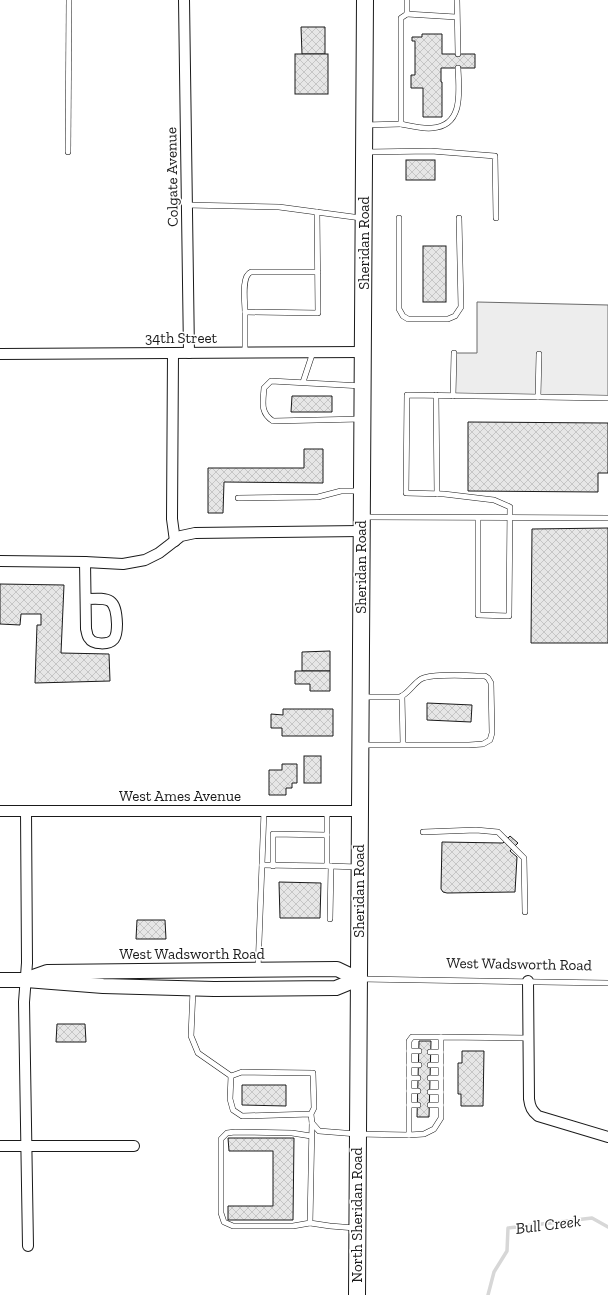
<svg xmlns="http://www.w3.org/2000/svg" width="608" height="1295" font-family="'Zilla Slab',serif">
  <defs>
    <pattern id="building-cross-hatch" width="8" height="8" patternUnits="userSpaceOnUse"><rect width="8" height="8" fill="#e6e6e6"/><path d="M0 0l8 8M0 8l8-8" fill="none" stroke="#c5c5c5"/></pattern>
  </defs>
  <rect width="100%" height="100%" fill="#fff"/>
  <polygon fill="#ededed" stroke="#6a6a6a" points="477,302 608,305 608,398 453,396 454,353 477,353"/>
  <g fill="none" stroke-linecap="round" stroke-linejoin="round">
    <polyline stroke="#d7d7d7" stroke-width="3.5" points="488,1295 494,1272 507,1251 508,1228 592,1218 608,1227"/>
  </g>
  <g fill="url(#building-cross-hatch)" stroke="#1a1a1a">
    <polygon points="301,27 325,27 325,54 302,54"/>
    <polygon points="422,34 442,34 442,54 475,54 475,68 441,68 441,82 442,82 442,117 423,117 423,88 411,88 411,75 415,75 415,41 412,41 412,37 422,37"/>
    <rect x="295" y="54" width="33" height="40"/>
    <rect x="406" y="160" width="29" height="20"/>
    <rect x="423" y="246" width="23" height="56"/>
    <polygon points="292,396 332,396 332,412 291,412"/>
    <polygon points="468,422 608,423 608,473 598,473 598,492 468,491"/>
    <polygon points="304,449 323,449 323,483 224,482 223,513 208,513 208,468 304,468"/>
    <polygon points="608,528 608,643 531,643 532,529"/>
    <polygon points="0,584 64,585 61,653 109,654 110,681 35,683 37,625 41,625 41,614 21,614 20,625 0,624"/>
    <polygon points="330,651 330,671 302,671 302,652"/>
    <polygon points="295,671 330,671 330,691 310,691 310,684 295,684"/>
    <polygon points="427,703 472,705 471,722 427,720"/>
    <polygon points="283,709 333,709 333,736 282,736 282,728 271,728 271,714 283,715"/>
    <rect x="304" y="756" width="17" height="27"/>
    <polygon points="282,764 297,764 297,783 292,783 292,788 286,788 286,795 269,795 269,770 282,770"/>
    <polygon points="510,836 518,843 510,851 517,857 515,892 447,893 443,892 441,889 442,842 503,843"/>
    <polygon points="279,882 321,883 320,918 280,918"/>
    <polygon points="137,920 165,920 166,939 136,939"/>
    <polygon points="57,1024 85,1024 86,1042 56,1042"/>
    <polygon points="419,1041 431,1041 429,1117 417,1117"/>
    <polygon points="462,1051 484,1051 483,1106 461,1106 461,1094 458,1094 458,1063 462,1063"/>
    <polygon points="242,1085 286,1085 286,1106 242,1105"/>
    <polygon points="228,1138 294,1138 293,1220 228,1220 228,1206 273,1206 273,1151 229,1151"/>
  </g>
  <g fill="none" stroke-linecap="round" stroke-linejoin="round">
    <defs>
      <g id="service">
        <polyline points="407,0 407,14 456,17"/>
        <polyline points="457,0 458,54"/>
        <path d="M401,124c10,2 21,5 31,4 32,-2 27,-37 26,-60"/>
        <polyline points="365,125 401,124 401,18 407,14"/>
        <polyline points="68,152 69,0"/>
        <polyline points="367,152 431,151 495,156 496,218"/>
        <polyline points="187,205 279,207 361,218"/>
        <path d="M317,212l1,101 -73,-1c0,-10 -4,-36 6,-40h67"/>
        <polyline points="399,218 399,309 403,316 408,319 448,319 455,316 461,307 459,218"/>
        <polyline points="245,312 245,353"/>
        <polyline points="303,382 313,352"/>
        <polyline points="436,395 437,494"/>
        <polyline points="453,396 454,353"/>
        <polyline points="538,397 539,354"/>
        <path d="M361,419l-88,2c-13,-8 -10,-19 -9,-33l7,-7 91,5"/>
        <polyline points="238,498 318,497 341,491 360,491"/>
        <polyline points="364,517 608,518"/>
        <polyline points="478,518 478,615 509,616 510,507 494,500 444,494 406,493 407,395 608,398"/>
        <polyline points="402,696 403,744"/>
        <path d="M363,697h37c9,-4 13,-13 21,-18 12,-6 49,-3 64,-3l3,2 3,5 1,50 -2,7 -7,4 -14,1h-106"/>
        <polyline points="423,832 476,830 498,832 524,858 525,912"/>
        <polyline points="262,865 327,866 327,811"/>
        <polyline points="273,866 273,834 327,835"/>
        <polyline points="328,866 358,867"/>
        <polyline points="330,919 331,866"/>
        <polyline points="258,969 264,811"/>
        <polyline points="361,979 608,983"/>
        <polyline points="193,990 191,1036 198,1053 231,1076"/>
        <polyline points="409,1051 419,1051"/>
        <polyline points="430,1052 441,1052"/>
        <polyline points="409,1065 419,1065"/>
        <polyline points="430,1065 441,1065"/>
        <polyline points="409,1078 418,1078"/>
        <polyline points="430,1078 441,1078"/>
        <polyline points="409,1091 418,1091"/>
        <polyline points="430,1092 441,1092"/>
        <polyline points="409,1105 418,1105"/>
        <polyline points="430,1105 441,1105"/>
        <polyline points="311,1114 242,1116 233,1110 230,1099 231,1076 242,1072 313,1073 314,1108 311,1114 312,1123 319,1131 357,1134 409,1135 424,1134 434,1129 441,1118 441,1037 528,1038"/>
        <polyline points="312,1123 310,1223 330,1226 355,1228"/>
        <polyline points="409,1135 409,1041 412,1037 441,1037"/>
        <polyline points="310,1223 293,1226 233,1226 224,1222 221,1213 221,1139 227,1133 235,1132 292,1133 311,1136"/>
      </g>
      <g id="minor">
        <polyline points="184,0 189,353"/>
        <polyline points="173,353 172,519 175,541"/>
        <polyline points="0,354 363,352"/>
        <polyline points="0,561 85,562 123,564 145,560 159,553 181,536 195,533 361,531"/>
        <path d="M85,562l1,67c1,3 1,7 3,9 4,7 20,7 25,1 3,-4 3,-11 3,-15 -1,-27 -8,-26 -31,-25"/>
        <polyline points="0,811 359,811"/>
        <polyline points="26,811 27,963 24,1002 28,1246"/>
        <path d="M528,981l1,118c1,8 3,12 9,17l70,21"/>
        <polyline points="0,1146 134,1146"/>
      </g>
      <g id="secondary">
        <polyline points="30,978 47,972 337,969 358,979"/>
        <polyline points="0,980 26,980 103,986 214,989 336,988 358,979"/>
      </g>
      <polyline id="primary" points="357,1295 365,0"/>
    </defs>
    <use href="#service" stroke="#1a1a1a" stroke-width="6"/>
    <use href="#minor" stroke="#1a1a1a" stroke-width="12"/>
    <use href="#secondary" stroke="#1a1a1a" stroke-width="16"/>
    <use href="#primary" stroke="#1a1a1a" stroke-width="18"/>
    <use href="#service" stroke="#fff" stroke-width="5"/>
    <use href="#minor" stroke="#fff" stroke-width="10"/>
    <use href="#secondary" stroke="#fff" stroke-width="14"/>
    <use href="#primary" stroke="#fff" stroke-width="16"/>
  </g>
  <g text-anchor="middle" stroke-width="3" stroke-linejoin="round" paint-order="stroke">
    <g font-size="15" fill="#1a1a1a" stroke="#fff">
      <text transform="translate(172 177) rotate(-91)" y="5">Colgate Avenue</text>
      <text transform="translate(364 243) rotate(-90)" y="5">Sheridan Road</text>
      <text x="181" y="343">34th Street</text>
      <text transform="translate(361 567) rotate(-90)" y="5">Sheridan Road</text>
      <text x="180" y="801">West Ames Avenue</text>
      <text transform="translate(359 891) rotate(-90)" y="5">Sheridan Road</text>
      <text x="192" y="959">West Wadsworth Road</text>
      <text transform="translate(519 964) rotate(1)" y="5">West Wadsworth Road</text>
      <text transform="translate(357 1215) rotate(-90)" y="5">North Sheridan Road</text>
    </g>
    <g font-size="16" font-style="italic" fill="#1a1a1a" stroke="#fff">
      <text transform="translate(548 1224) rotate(-7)" y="6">Bull Creek</text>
    </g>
  </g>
</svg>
